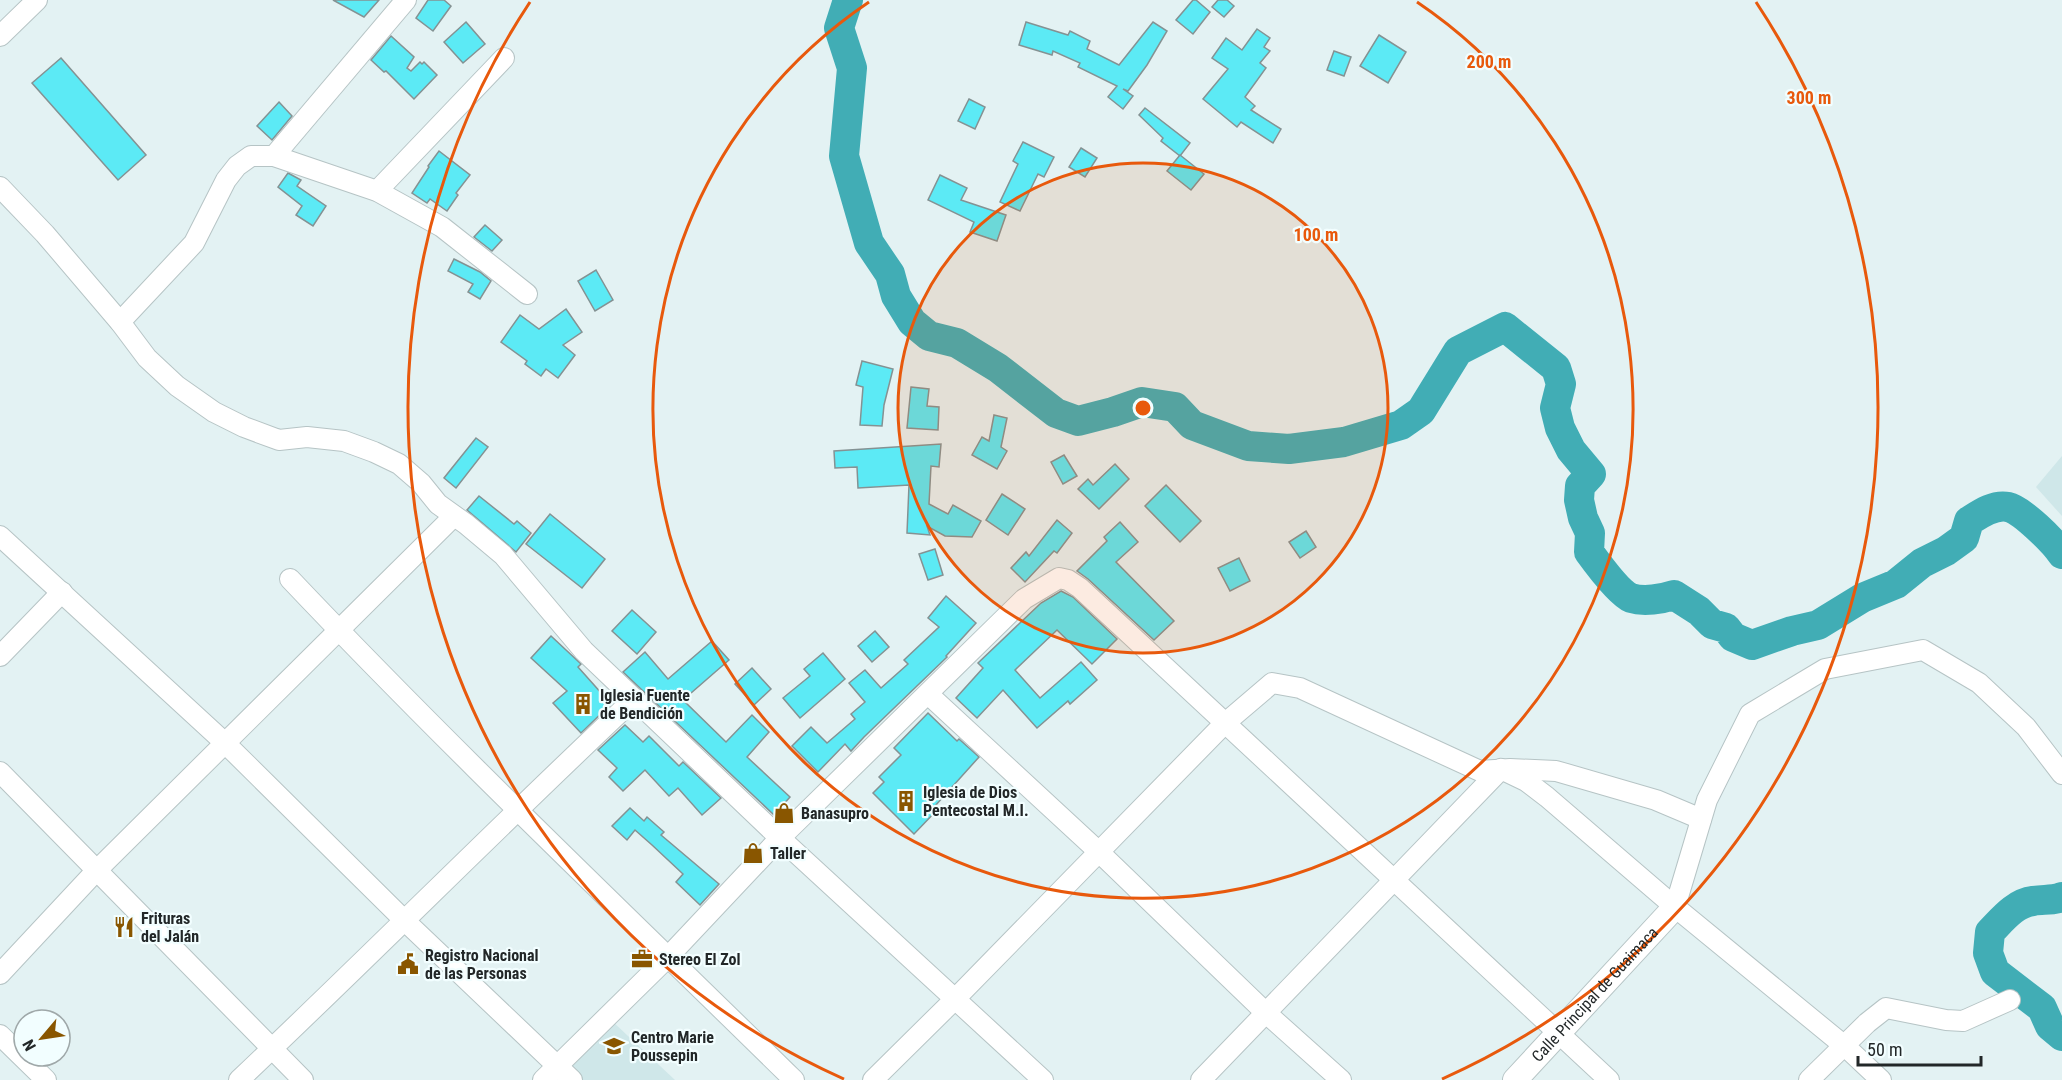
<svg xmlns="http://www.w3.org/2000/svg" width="2062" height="1080" font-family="'Roboto Condensed',sans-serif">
  <rect width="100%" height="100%" fill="#e3f2f3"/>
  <g fill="#cfe7e9">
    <polygon points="2062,456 2062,516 2036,487"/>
    <polygon points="612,1021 675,1080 575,1080 566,1071"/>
  </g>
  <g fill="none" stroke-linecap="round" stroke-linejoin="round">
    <g stroke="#41adb5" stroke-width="30">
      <path d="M848,0l-9,28 13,40 -8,88 25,87 21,31 6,22 16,26 17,14 28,7 41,25 58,45 22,8 35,-9 29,-10 33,5 17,18 56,21 41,3 55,-7 57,-17 20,-14 37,-60 47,-24 51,41 5,16 -6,24 5,20 11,22 20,24 -11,12 -1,14 4,18 7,15 -1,19c8,11 30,41 42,46 13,4 31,1 43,-3l25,16 13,13 14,4 7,9 19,8 40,-14 26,-6 44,-27 34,-14 26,-21 24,-12 18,-13 5,-17c11,-7 25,-17 39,-14 14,3 46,35 54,47"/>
      <path d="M2062,897c-10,4 -19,2 -29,4 -18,2 -31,19 -43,31l-2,21 7,19 47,36 8,18 12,10"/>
    </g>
  </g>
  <g fill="#5ceaf5" stroke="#849293" stroke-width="1.5">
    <polygon points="333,0 379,0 364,17"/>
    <polygon points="428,0 444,0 451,6 433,31 416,18"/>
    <polygon points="1193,0 1196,0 1210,12 1193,34 1176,20"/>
    <polygon points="1218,0 1227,0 1234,6 1224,17 1212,7"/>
    <polygon points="466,22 485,44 463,63 444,42"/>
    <polygon points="1026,22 1068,35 1070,31 1090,41 1087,49 1119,65 1153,22 1167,31 1147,65 1128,91 1123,89 1133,96 1123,109 1108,97 1117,86 1078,67 1080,63 1053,51 1052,55 1019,45"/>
    <polygon points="1257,29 1270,38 1264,47 1270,51 1260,63 1266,68 1245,97 1255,106 1251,110 1281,129 1273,143 1241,122 1237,127 1203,99 1228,69 1212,58 1226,38 1242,50"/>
    <polygon points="1379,35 1406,52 1388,83 1360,66"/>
    <polygon points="391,36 414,57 407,68 411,71 420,62 422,64 424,62 437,75 414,99 386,71 384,72 371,60"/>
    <polygon points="1334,51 1351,57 1344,76 1327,70"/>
    <polygon points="61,58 146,155 118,180 32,83"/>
    <polygon points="969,99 985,107 975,129 958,121"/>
    <polygon points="279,102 292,116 272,140 257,126"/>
    <polygon points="1145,108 1190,143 1180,156 1161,141 1163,138 1139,115"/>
    <polygon points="1023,142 1054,157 1044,177 1038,174 1020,211 1000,202 1018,164 1013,161"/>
    <polygon points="1081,148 1097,158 1085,177 1069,167"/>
    <polygon points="439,151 470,175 456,193 458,195 447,211 430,199 427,203 412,193 429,167 428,166"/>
    <polygon points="1180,155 1204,174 1191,190 1167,171"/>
    <polygon points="288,173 301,180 297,186 326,206 313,226 296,215 302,206 278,187"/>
    <polygon points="940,175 967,188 961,200 1006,215 997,241 970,232 974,222 928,200"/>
    <polygon points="485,225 502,240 492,251 474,237"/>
    <polygon points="454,259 480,272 491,281 480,299 468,292 473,284 448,271"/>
    <polygon points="596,270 613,300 595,311 578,281"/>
    <polygon points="566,309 582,332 563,345 575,355 558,378 546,369 541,376 525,364 527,361 501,342 520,315 539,329"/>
    <polygon points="862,361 893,369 884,405 882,426 860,425 863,387 856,385"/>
    <polygon points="911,387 929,389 927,406 939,407 938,430 907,428"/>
    <polygon points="994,415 1007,418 1001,447 1007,451 997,469 972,455 982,437 989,441"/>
    <polygon points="476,438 488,447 456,488 444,478"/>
    <polygon points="941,444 939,467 931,466 929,504 948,514 953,505 981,521 972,537 945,536 927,526 930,535 907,533 909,485 858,488 857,467 835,468 834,451"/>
    <polygon points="1064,455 1077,476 1063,484 1051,462"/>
    <polygon points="1115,464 1129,479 1099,509 1078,489 1088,479 1093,485"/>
    <polygon points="1166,485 1201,521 1180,542 1145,506"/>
    <polygon points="1002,494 1025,509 1008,535 986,520"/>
    <polygon points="479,496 514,524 517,521 531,533 516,552 467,510"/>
    <polygon points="550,514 605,559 582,588 526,544"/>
    <polygon points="1057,520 1072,533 1057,553 1054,551 1025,582 1011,568 1026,552 1029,556"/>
    <polygon points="1120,522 1138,542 1116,562 1174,621 1154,640 1088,579 1077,571 1107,541 1104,537"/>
    <polygon points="1306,531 1316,547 1300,558 1289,542"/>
    <polygon points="935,549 943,575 928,580 919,554"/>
    <polygon points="1239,558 1250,581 1230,591 1218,568"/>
    <polygon points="1061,591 1073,597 1117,639 1092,664 1057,630 1015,670 1040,698 1081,662 1097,680 1070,704 1068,701 1037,728 1003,690 977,718 956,698 983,668 978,663 1041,603"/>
    <polygon points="946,596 976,623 946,656 947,657 864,737 851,751 845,744 818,772 792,746 811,727 827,743 855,719 851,714 865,702 849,683 865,670 881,688 908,664 904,660 939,627 928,618"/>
    <polygon points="632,610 656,632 637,654 612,631"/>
    <polygon points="875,631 889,647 872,662 858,646"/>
    <polygon points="551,636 581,664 578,667 611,704 581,733 553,703 567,691 531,658"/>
    <polygon points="712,641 729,660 683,700 726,742 752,715 769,732 747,757 790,797 774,815 623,672 645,652 668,679"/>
    <polygon points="823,653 845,679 800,718 783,698 810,676 804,669"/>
    <polygon points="752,668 771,689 754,705 735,684"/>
    <polygon points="928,713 957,741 959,739 979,757 935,806 938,809 914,834 873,793 884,782 879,777 901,755 894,748"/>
    <polygon points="625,725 643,742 649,736 679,766 683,762 721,798 702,815 678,788 669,796 645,770 623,791 609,777 617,768 598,750"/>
    <polygon points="630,808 644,821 647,817 664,832 661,835 719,884 700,905 676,882 683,874 652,845 635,830 627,840 612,826"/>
  </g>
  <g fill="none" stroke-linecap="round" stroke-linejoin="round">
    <defs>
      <g id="minor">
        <polyline points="0,36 37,0"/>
        <polyline points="274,156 406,0"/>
        <polyline points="0,187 45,234 120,322 147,358 177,386 214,412 244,427 279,440 307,437 344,441 374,452 399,464 421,483 438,504 466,524 503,555 584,651 780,838 1043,1080"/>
        <polyline points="377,191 504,58"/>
        <polyline points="120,322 194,243 226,180 237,166 251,156 274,156 377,191 442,227 527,294"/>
        <polyline points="0,536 224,742 405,921 572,1080"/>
        <path d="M290,579c163,172 335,335 504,501"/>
        <polyline points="0,656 62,592"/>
        <polyline points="928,694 1099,852 1265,1012 1341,1080"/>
        <polyline points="0,772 303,1080"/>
        <polyline points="1675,907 1707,800 1750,714 1825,669 1923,650 1979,683 2026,727 2062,774"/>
        <polyline points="0,974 96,871 454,516"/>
        <polyline points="0,1035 46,1080"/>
        <path d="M239,1080c133,-126 262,-256 395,-381"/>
        <polyline points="543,1080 668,957 780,838 1024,599 1059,578 1068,580 1080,588 1609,1080"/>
        <polyline points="873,1080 954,1000 1224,724 1272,683 1300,688 1480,771 1510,769 1556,771 1656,800 1701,819"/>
        <polyline points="1201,1080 1501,769 1526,781 1547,797 1675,907 1847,1048 1881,1080"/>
        <polyline points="1809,1080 1867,1023 1886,1008 1946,1020 1963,1021 2010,1000"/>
      </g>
      <g id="major">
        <path id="s1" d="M1515,1080l160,-173"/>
      </g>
    </defs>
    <use href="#minor" stroke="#b6c4c5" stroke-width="22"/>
    <use href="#major" stroke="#b6c4c5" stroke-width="26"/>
    <use href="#minor" stroke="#fff" stroke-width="20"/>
    <use href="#major" stroke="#fff" stroke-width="24"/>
  </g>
  <circle cx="1143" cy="408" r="245" fill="#e8590c" fill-opacity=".12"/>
  <g fill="none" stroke="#e8590c" stroke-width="3">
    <circle cx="1143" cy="408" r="245"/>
    <path d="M1417 2A490 490 0 1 1 869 2"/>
    <path d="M844 1079A735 735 0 0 1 530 2M1756 2A735 735 0 0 1 1442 1079"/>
  </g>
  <defs>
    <symbol id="building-bare" viewBox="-9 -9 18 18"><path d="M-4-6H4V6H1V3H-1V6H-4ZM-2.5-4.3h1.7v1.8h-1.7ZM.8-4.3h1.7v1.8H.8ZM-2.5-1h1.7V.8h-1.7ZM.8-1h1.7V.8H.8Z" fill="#895600" stroke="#f2feff" stroke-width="2.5" paint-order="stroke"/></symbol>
    <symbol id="shop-bare" viewBox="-9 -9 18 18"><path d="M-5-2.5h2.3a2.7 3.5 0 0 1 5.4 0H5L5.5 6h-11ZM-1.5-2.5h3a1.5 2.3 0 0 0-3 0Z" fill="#895600" stroke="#f2feff" stroke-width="2.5" paint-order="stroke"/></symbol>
    <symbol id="restaurant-bare" viewBox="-9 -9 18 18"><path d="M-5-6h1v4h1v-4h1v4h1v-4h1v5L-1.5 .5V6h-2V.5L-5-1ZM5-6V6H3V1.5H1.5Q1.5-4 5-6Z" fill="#895600" stroke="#f2feff" stroke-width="2.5" paint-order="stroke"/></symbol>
    <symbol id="office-bare" viewBox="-9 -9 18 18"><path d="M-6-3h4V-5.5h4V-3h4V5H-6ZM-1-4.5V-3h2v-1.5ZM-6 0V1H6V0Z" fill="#895600" stroke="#f2feff" stroke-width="2.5" paint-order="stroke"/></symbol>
    <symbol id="civic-bare" viewBox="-9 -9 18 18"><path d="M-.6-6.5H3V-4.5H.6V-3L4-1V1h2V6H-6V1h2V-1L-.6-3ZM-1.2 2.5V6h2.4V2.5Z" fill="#895600" stroke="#f2feff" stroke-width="2.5" paint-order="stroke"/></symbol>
    <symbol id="school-bare" viewBox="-9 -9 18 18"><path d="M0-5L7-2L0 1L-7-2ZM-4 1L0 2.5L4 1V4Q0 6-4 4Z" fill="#895600" stroke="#f2feff" stroke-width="2.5" paint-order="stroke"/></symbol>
  </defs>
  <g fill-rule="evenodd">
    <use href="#building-bare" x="568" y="689" width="30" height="30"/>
    <use href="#building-bare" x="891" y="786" width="30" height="30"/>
    <use href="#shop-bare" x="769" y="798" width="30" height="30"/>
    <use href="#shop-bare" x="738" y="838" width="30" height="30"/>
    <use href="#restaurant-bare" x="109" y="912" width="30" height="30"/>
    <use href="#office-bare" x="627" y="944" width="30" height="30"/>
    <use href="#civic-bare" x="393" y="949" width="30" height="30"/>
    <use href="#school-bare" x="599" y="1031" width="30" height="30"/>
  </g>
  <g text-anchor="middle" stroke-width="4.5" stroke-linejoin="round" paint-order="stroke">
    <g font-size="16" font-weight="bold" fill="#222728" stroke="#f2feff" text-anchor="start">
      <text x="600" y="701">Iglesia Fuente<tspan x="600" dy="18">de Bendición</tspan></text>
      <text x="923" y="798">Iglesia de Dios<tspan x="923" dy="18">Pentecostal M.I.</tspan></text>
      <text x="801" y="819">Banasupro</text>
      <text x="770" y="859">Taller</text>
      <text x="141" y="924">Frituras<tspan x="141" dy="18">del Jalán</tspan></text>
      <text x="425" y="961">Registro Nacional<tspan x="425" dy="18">de las Personas</tspan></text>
      <text x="659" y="965">Stereo El Zol</text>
      <text x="631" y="1043">Centro Marie<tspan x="631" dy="18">Poussepin</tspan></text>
    </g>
    <g font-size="16" fill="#222728" stroke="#f2feff">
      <text dy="6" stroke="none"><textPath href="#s1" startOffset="117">Calle Principal de Guaimaca</textPath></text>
    </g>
  </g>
  <circle cx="1143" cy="408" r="9" fill="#e8590c" stroke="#f2feff" stroke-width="3"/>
  <g font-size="18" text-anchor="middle" font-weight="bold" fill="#e8590c" stroke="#f2feff" stroke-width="4.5" stroke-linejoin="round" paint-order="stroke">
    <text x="1489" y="68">200 m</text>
    <text x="1809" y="104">300 m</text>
    <text x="1316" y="241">100 m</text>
  </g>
  <g transform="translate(42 1038) rotate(241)"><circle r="28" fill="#f2feff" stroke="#9fa8a9" stroke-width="1.5"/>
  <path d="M0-4.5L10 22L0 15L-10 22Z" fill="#895600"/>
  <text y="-9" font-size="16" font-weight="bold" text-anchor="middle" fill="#222728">N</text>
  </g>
  <path d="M1858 1056v9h123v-9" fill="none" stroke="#222728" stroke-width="3"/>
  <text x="1867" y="1056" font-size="18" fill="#222728" stroke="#f2feff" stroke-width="4.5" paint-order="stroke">50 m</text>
</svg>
